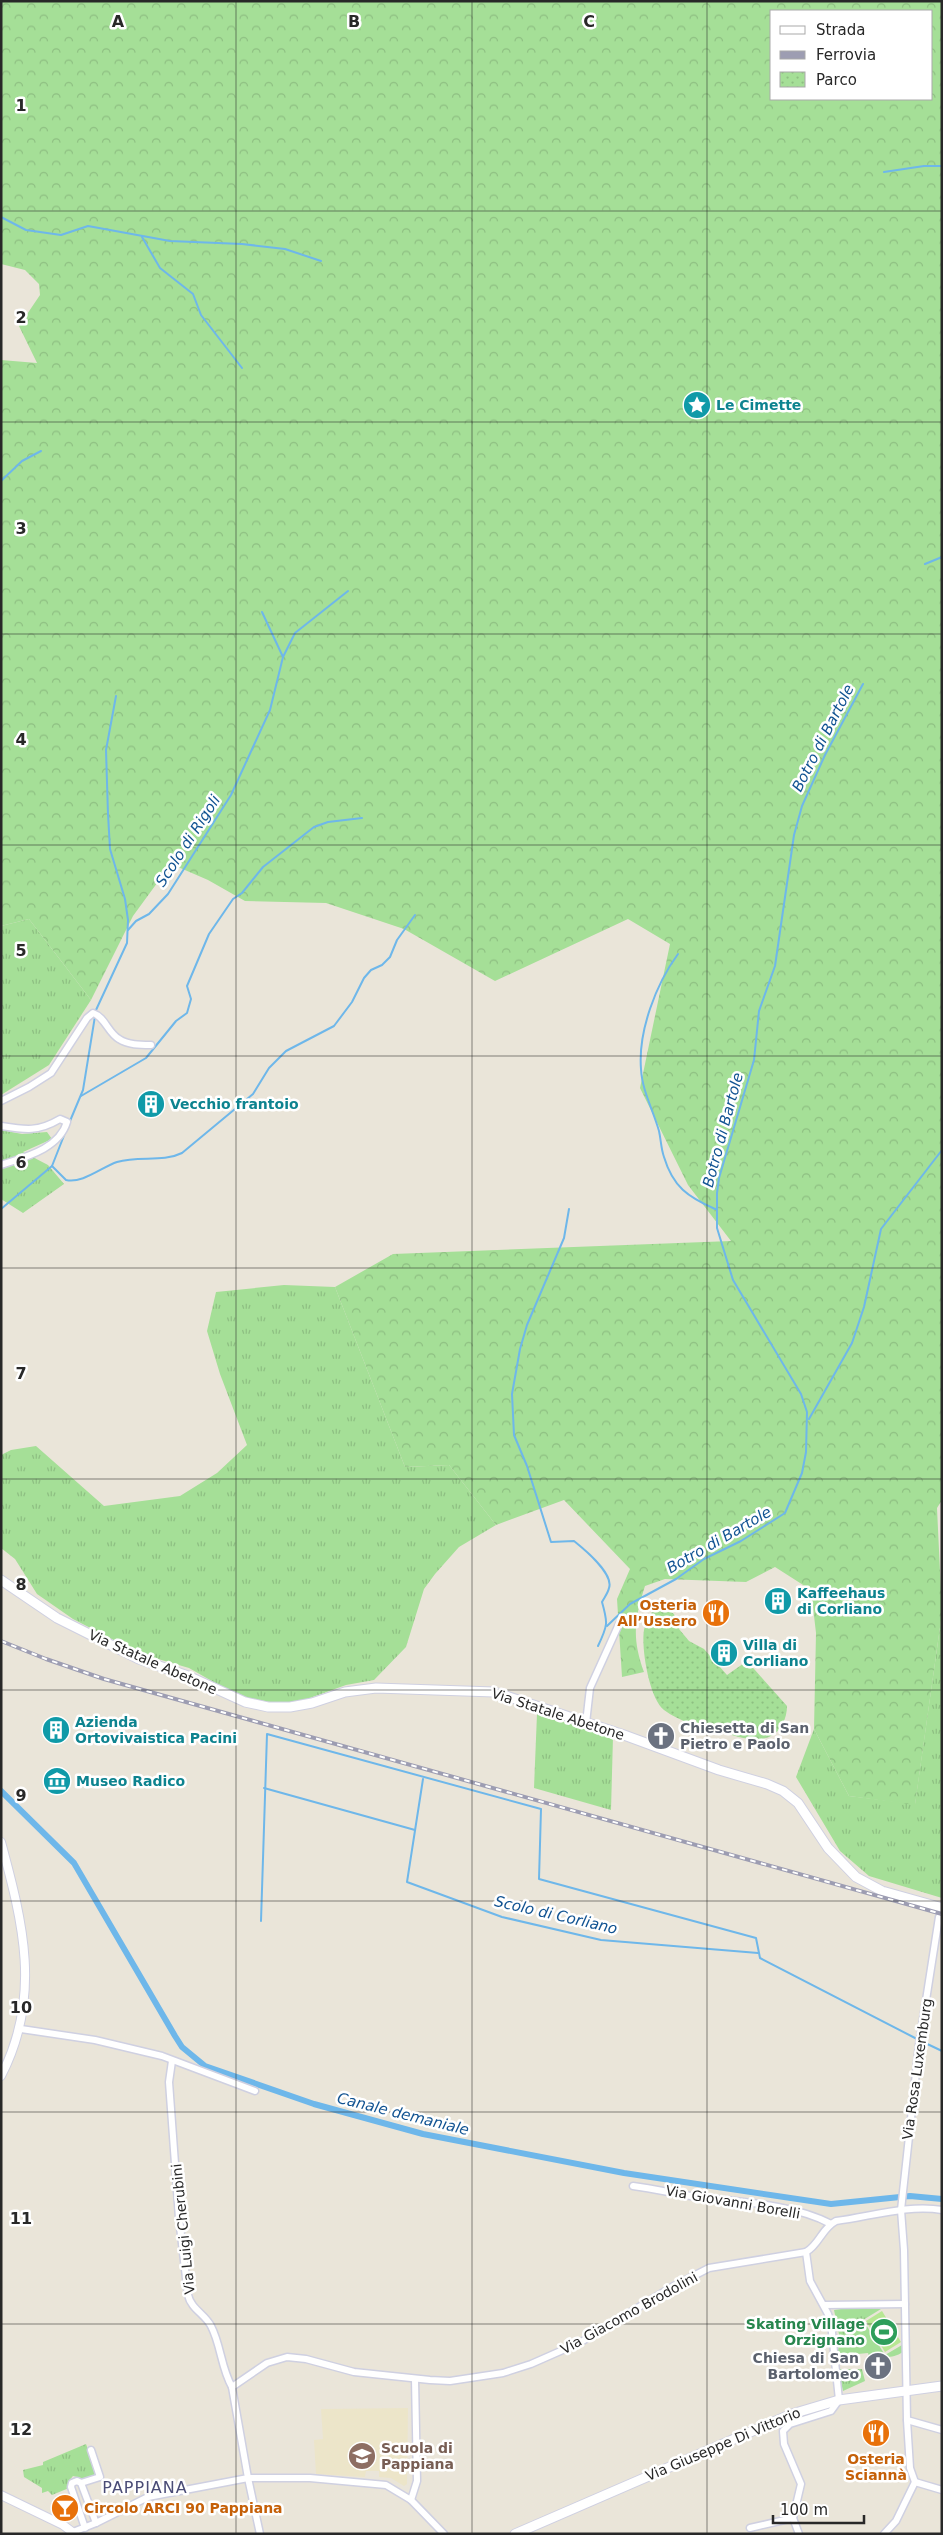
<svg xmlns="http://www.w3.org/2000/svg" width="943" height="2535" font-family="'DejaVu Sans',sans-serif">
  <defs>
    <pattern id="grass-tufts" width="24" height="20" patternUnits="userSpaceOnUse" patternTransform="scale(1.25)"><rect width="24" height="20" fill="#a5df97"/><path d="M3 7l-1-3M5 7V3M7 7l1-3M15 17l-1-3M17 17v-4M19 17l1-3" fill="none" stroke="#8ebf82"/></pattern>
    <pattern id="forest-crowns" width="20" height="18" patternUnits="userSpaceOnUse" patternTransform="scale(1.25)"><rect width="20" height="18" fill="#a5df97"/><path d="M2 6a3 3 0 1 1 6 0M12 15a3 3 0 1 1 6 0" fill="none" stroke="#8ebf82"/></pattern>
    <pattern id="park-dots" width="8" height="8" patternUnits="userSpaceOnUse" patternTransform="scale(1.25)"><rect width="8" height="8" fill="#a5df97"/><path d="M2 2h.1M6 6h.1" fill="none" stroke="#8ebf82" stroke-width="1.8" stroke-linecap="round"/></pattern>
  </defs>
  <rect width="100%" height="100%" fill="#eae5d9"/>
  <polygon fill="#ece5c9" points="408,2408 407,2484 404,2486 391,2478 379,2477 379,2471 366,2471 365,2477 316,2474 314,2440 323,2439 321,2409"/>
  <g fill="url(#grass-tufts)">
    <polygon points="29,919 91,1000 49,1065 1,1095 1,926"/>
    <polygon points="1,1130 22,1134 47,1132 52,1139 23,1152 48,1165 64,1184 23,1213 1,1199"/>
    <polygon points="284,1285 335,1287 405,1467 449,1465 496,1525 459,1547 435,1574 424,1589 406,1647 374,1680 346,1685 307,1699 281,1704 238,1696 189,1668 141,1654 73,1619 37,1594 15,1559 1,1548 1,1455 11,1450 36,1446 104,1506 180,1496 217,1473 247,1445 220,1374 207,1331 216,1292"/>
    <polygon points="942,1613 942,1898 869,1876 840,1851 796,1777 814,1729 849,1796 915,1804"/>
    <polygon points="537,1714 613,1737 611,1810 534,1788"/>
    <path d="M841,2309h40l-18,11 22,35 17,-10 1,7c-12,8 -22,4 -34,4l-1,-3 -31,3 3,-17 -6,-29z"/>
    <polygon points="838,2369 862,2369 865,2381 843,2391"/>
    <polygon points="86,2444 97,2475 85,2479 73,2476 68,2482 69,2488 52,2495 48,2491 42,2493 42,2488 24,2477 23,2470 43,2465 43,2462"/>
  </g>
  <path fill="url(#forest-crowns)" fill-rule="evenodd" d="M1,1h941v1499l-5,8 5,105 -27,192 -66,-9 -35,-67 2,-96 -5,-43 -36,-23 -29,15 -81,-3 -20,7c-11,34 -13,53 -1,86l-22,5 -5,-78 13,-30 -66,-69 -68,25 -47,-60 -44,2 -70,-180 58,-33 338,-13 -43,-56 -48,-97 30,-144 -42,-25 -133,62 -91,-52 -78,-26 -81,-2 -37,-21 -37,-16 -38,52 -42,84 -62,-81 -28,7v-566l36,3 -18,-37 21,-31 -1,-11 -14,-14 -24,-6zM772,11h160v88h-160z"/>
  <path fill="url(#park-dots)" d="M657,1602l17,12 5,15 10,12 15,8 23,26 20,-14 40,45c0,12 -6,26 -18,31 -16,6 -33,-1 -48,-5 -20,-5 -41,-10 -57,-22 -15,-12 -23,-62 -20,-80 2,-9 9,-19 13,-28z"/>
  <polygon fill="#b7e793" points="882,2311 901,2342 885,2352 866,2321"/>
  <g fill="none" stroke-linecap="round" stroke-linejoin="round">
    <g stroke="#6eb7ea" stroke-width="2">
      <polyline points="884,172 924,166 942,166"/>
      <polyline points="1,217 26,230 61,235 88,226 170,241 242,244 285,249 321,261"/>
      <polyline points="142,237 160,268 193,294 201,315 242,368"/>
      <polyline points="1,481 22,461 41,451"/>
      <polyline points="925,564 942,557"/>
      <polyline points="262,612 283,657"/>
      <polyline points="128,930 136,921 149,914 168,894 231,795 270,710 283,657 295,633 348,591"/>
      <path d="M678,954c-22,30 -40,77 -37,115 1,21 12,41 18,62 2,9 2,18 5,26 9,30 24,40 51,52"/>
      <polyline points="81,1096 146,1058 176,1021 187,1013 191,999 187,986 209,934 233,899 242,893 263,867 314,827 328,822 362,818"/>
      <polyline points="70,1121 83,1090 96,1010 127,943 128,920 125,899 110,849 108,814 106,750 116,696"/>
      <path d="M52,1166l14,14c16,4 36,-13 51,-18 22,-7 45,1 65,-9l71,-59 16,-26 17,-17 48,-25 18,-24 12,-24 7,-8 11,-5 8,-8 7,-17 18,-25"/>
      <polyline points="1,1209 52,1166 65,1133"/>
      <path d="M569,1209l-5,29 -37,87 -7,24 -8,45 2,41 13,31 24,76 23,-1c10,8 40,33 35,47 -1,5 -5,10 -7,14 6,21 6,23 -4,44"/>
      <polyline points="809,1419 852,1343 864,1307 881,1229 942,1150"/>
      <polyline points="607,1626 630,1604 676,1579 704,1559 741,1541 785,1513 802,1473 806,1452 807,1412 801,1394 733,1280 717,1228 717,1193 719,1178 754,1060 759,1011 775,966 794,835 802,806 825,755 863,684"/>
      <polyline points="423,1779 407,1882 502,1917 601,1940 758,1953"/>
      <polyline points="264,1788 415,1830"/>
      <polyline points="261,1921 267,1734 541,1809 539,1879 756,1938 760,1958 917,2039"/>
      <polyline points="921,2041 942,2051"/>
    </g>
    <polyline stroke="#6eb7ea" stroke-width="6" points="1,1791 74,1863 175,2036 182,2047 205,2066 314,2104 423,2134 624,2173 831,2204 910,2196 942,2199"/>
    <defs>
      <g id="minor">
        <path d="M1,1101l28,-14 22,-14 36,-55 6,-5c12,4 15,20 26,26 9,6 21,6 32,6"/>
        <path d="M1,1126c25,4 37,6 59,-7l7,3c-8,27 -42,35 -66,43"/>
        <polyline points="586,1723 590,1688 619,1624"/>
        <polyline points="939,1917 919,2045 901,2210 904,2250 907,2420 942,2430"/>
        <polyline points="21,2029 95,2040 162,2056 255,2091"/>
        <path d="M172,2061l-3,21 10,136 9,77c3,14 17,19 23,31 10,19 10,42 21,61"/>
        <path d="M633,2186c24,3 47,9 71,12 40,4 92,7 127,26"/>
        <polyline points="824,2305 905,2304"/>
        <polyline points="907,2420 910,2468 915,2482"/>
        <polyline points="81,2483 100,2477 91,2450"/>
        <polyline points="411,2500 417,2481 415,2379"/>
        <polyline points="85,2528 71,2487 72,2483 77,2481 81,2483 96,2523"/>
        <polyline points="750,2528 793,2518"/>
        <path d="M73,2532l23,-9 52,-26 100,-19 -16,-91 35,-24 20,-6 19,2 48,13 76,8 20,1 53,-8 28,-9 50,-22 91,-55 37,-19 97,-16c13,-7 16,-24 30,-31 33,-4 72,-17 106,-11"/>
        <polyline points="260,2534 248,2478 310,2478 386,2485 411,2500 444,2534"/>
        <polyline points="799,2534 793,2518 801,2484 784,2444 783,2431 790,2424 831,2411 839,2400 831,2323 828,2314 810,2281 806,2252"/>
        <polyline points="884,2534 896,2521 915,2482 942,2490"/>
      </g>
      <g id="tertiary">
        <path d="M1,1842c22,81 41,155 0,234"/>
        <polyline points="1,2495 63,2525 75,2534"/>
      </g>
      <g id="secondary">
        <polyline points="1,1580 57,1618 139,1659 188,1676 245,1702 268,1707 290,1707 312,1703 345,1692 376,1688 494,1692 624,1735 719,1770 767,1784 783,1791 798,1803 828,1848 856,1877 882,1891 942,1908"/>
        <polyline points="515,2534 792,2414 839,2400 942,2386"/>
      </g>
    </defs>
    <use href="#minor" stroke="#cfd0e1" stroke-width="9"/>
    <use href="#tertiary" stroke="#cfd0e1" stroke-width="10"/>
    <use href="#secondary" stroke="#cfd0e1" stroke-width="11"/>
    <use href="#minor" stroke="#fff" stroke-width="6"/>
    <use href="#tertiary" stroke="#fff" stroke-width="8"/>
    <use href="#secondary" stroke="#fff" stroke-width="9"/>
    <defs>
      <polyline id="rail" points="1,1641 46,1659 104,1679 942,1914"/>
    </defs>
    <use href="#rail" stroke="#9d9db2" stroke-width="4"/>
    <use href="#rail" stroke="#fff" stroke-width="2" stroke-dasharray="5.5" stroke-linecap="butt"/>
  </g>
  <path fill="none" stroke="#282828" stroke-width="1" stroke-opacity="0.55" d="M236,1v2533M472,1v2533M707,1v2533M1,211h941M1,422h941M1,634h941M1,845h941M1,1056h941M1,1268h941M1,1479h941M1,1690h941M1,1901h941M1,2112h941M1,2324h941"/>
  <defs>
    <symbol id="sight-disc" viewBox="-11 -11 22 22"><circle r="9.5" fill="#0f9aa8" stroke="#fff"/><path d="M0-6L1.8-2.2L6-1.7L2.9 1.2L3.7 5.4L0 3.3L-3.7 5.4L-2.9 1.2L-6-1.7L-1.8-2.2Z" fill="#fff"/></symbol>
    <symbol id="building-disc" viewBox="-11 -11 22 22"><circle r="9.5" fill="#0f9aa8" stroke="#fff"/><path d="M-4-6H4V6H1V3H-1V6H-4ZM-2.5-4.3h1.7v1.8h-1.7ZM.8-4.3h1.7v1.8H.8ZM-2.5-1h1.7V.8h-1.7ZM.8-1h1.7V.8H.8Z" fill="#fff"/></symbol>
    <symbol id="restaurant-disc" viewBox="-11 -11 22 22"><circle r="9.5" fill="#e8710a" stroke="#fff"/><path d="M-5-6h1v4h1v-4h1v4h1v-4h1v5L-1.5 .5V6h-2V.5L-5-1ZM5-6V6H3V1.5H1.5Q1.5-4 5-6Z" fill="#fff"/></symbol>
    <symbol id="church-disc" viewBox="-11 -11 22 22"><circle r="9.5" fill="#6b7280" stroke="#fff"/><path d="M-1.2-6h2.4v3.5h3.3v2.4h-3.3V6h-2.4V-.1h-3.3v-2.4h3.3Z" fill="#fff"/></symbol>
    <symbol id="museum-disc" viewBox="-11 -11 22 22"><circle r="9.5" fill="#0f9aa8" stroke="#fff"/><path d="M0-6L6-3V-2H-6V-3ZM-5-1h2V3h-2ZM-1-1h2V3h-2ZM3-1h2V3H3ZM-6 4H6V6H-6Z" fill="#fff"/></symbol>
    <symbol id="stadium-disc" viewBox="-11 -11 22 22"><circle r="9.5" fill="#2e9e5b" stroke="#fff"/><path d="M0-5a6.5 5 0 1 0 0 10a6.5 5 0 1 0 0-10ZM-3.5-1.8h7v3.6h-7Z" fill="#fff"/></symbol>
    <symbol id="school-disc" viewBox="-11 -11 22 22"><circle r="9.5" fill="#8d6e63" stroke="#fff"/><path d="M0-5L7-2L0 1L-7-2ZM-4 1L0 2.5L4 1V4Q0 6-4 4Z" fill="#fff"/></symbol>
    <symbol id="bar-disc" viewBox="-11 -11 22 22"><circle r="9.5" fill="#e8710a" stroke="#fff"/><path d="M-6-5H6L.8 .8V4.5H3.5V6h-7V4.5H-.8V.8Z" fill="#fff"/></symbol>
  </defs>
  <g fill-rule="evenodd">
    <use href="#sight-disc" x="681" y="389" width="32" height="32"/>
    <use href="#building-disc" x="135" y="1088" width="32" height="32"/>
    <use href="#building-disc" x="762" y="1585" width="32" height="32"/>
    <use href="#restaurant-disc" x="700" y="1597" width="32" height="32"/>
    <use href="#building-disc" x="708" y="1637" width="32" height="32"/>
    <use href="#building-disc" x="40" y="1714" width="32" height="32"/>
    <use href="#church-disc" x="645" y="1720" width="32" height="32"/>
    <use href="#museum-disc" x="41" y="1765" width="32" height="32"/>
    <use href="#stadium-disc" x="868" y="2316" width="32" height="32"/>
    <use href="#church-disc" x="862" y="2350" width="32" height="32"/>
    <use href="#restaurant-disc" x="860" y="2417" width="32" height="32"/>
    <use href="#school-disc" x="346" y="2440" width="32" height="32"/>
    <use href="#bar-disc" x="49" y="2492" width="32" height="32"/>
  </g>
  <g text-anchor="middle" stroke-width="5" stroke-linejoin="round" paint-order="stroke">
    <g font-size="14" font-weight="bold" fill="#0d838f" stroke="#fff" text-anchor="start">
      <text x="716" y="410">Le Cimette</text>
      <text x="170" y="1109">Vecchio frantoio</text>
      <text x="797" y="1598">Kaffeehaus<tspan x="797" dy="16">di Corliano</tspan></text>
      <text x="743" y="1650">Villa di<tspan x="743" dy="16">Corliano</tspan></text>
      <text x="75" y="1727">Azienda<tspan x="75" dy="16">Ortovivaistica Pacini</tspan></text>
      <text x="76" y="1786">Museo Radico</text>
    </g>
    <g font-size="14" font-weight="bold" fill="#c56008" stroke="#fff" text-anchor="end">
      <text x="697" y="1610">Osteria<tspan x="697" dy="16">All’Ussero</tspan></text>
      <text x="876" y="2464" text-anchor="middle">Osteria<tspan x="876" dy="16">Sciannà</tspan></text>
      <text x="84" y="2513" text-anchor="start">Circolo ARCI 90 Pappiana</text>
    </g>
    <g font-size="14" fill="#282828" stroke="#fff">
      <text transform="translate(153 1662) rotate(24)" y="5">Via Statale Abetone</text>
      <text transform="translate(558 1714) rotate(18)" y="5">Via Statale Abetone</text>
      <text transform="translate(917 2069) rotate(-82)" y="5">Via Rosa Luxemburg</text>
      <text transform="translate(733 2202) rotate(10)" y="5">Via Giovanni Borelli</text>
      <text transform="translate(183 2229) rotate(-96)" y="5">Via Luigi Cherubini</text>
      <text transform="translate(629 2313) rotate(-29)" y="5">Via Giacomo Brodolini</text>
      <text transform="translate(723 2444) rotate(-23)" y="5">Via Giuseppe Di Vittorio</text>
    </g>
    <g font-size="14" font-weight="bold" fill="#5b616d" stroke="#fff" text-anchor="start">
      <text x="680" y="1733">Chiesetta di San<tspan x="680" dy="16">Pietro e Paolo</tspan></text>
      <text x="859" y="2363" text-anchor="end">Chiesa di San<tspan x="859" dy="16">Bartolomeo</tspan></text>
    </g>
    <g font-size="14" font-weight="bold" fill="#27864d" stroke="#fff" text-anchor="end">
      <text x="865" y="2329">Skating Village<tspan x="865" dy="16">Orzignano</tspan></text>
    </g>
    <g font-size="14" font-weight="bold" fill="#785e54" stroke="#fff" text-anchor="start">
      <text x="381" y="2453">Scuola di<tspan x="381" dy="16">Pappiana</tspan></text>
    </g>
    <g font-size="15" font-style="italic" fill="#115392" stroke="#fff">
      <text transform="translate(823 738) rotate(-63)" y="5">Botro di Bartole</text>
      <text transform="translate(188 841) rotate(-57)" y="5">Scolo di Rigoli</text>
      <text transform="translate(723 1130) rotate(-75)" y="5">Botro di Bartole</text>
      <text transform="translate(719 1540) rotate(-30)" y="5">Botro di Bartole</text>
      <text transform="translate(556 1915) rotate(13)" y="5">Scolo di Corliano</text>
      <text transform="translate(403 2114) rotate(14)" y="5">Canale demaniale</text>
    </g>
    <g font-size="16" letter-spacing="1" fill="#4a4c76" stroke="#fff">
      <text x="145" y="2493">PAPPIANA</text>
    </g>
  </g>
  <g font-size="16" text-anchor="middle" font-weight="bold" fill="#282828" stroke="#fff" stroke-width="5" stroke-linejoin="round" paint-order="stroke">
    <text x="118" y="27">A</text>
    <text x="354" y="27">B</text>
    <text x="589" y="27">C</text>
    <text x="21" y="111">1</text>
    <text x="21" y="323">2</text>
    <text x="21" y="534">3</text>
    <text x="21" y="745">4</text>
    <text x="21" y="956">5</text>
    <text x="21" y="1168">6</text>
    <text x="21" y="1379">7</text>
    <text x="21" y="1590">8</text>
    <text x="21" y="1801">9</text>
    <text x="21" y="2013">10</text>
    <text x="21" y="2224">11</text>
    <text x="21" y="2435">12</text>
  </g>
  <rect width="943" height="2535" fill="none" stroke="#282828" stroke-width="5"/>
  <rect x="770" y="10" width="162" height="90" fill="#ffffff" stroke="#a9a9a9"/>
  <rect x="780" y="26" width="25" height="8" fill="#ffffff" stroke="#a9a9a9"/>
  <text x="816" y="35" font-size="15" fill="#282828">Strada</text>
  <rect x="780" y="51" width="25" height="8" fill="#9d9db2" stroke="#a9a9a9"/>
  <text x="816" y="60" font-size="15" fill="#282828">Ferrovia</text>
  <rect x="780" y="72" width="25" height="15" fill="url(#park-dots)" stroke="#a9a9a9"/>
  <text x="816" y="85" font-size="15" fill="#282828">Parco</text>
  <path d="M773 2515v8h91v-8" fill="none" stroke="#282828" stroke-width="2.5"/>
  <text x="780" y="2515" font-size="15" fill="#282828" stroke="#ffffff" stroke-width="4" paint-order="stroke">100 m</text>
</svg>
